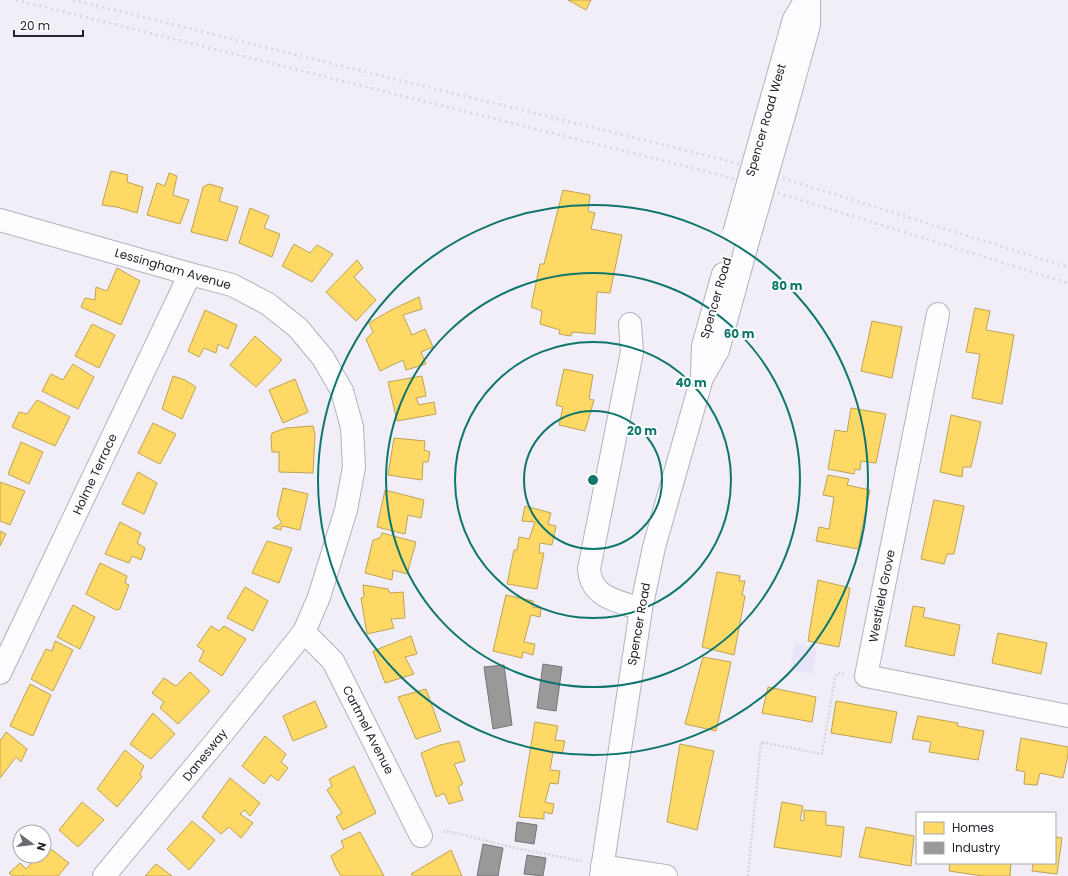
<svg xmlns="http://www.w3.org/2000/svg" width="1068" height="876" font-family="Poppins,sans-serif">
  <rect width="100%" height="100%" fill="#f1eef8"/>
  <polygon fill="#eae4f9" points="795,643 817,648 812,674 790,670"/>
  <g fill="#ffd966" stroke="#bea255">
    <polygon points="568,0 591,0 586,10"/>
    <polygon points="111,171 128,175 127,182 143,187 137,213 117,207 102,205"/>
    <polygon points="169,173 177,176 173,195 189,200 180,224 147,215 157,183 165,186"/>
    <polygon points="209,184 223,188 219,201 238,207 227,241 191,232 203,187"/>
    <polygon points="563,190 590,195 588,211 595,213 591,229 622,235 610,293 597,292 595,334 572,332 571,336 559,334 560,330 540,324 542,311 531,307 540,264 544,264"/>
    <polygon points="250,208 269,216 264,228 280,234 272,257 239,243"/>
    <polygon points="294,244 310,253 317,245 333,254 312,282 282,266"/>
    <polygon points="357,260 363,268 354,277 376,300 356,321 326,292"/>
    <polygon points="117,268 140,281 121,325 81,307 85,298 95,300 96,287 107,291"/>
    <polygon points="419,297 422,309 403,315 412,335 425,329 433,347 421,352 426,364 406,370 403,360 380,371 366,339 373,332 369,323 391,310"/>
    <polygon points="975,308 990,311 986,330 1014,335 1002,404 972,398 980,354 966,352"/>
    <polygon points="205,310 237,325 228,349 218,344 216,353 204,348 199,357 188,351"/>
    <polygon points="872,321 902,327 892,378 861,371"/>
    <polygon points="92,324 115,335 99,368 75,356"/>
    <polygon points="255,336 282,360 256,387 230,365"/>
    <polygon points="73,364 94,377 78,409 42,391 51,374 63,380"/>
    <polygon points="564,369 593,375 589,399 594,400 585,431 559,425 563,407 556,405"/>
    <polygon points="173,376 185,380 196,387 182,419 162,409"/>
    <polygon points="422,376 426,396 416,398 419,405 434,402 436,414 397,421 388,382"/>
    <polygon points="295,379 308,412 283,423 269,390"/>
    <polygon points="37,400 70,417 55,446 12,427 19,412 27,414"/>
    <polygon points="851,408 886,414 876,463 861,461 860,470 855,469 854,474 828,469 835,430 847,432"/>
    <polygon points="951,415 981,422 971,467 963,467 962,477 940,472"/>
    <polygon points="153,423 176,434 160,464 138,453"/>
    <polygon points="313,426 315,435 313,473 279,472 279,452 272,452 271,439 272,433 286,428"/>
    <polygon points="394,438 425,441 424,450 430,452 428,462 423,462 422,480 388,475"/>
    <polygon points="21,442 43,452 29,484 8,474"/>
    <polygon points="138,472 157,483 144,514 122,504"/>
    <polygon points="828,475 849,479 847,485 870,490 858,549 816,541 819,527 829,529 834,497 823,495"/>
    <polygon points="0,482 25,491 10,525 0,521"/>
    <polygon points="283,488 308,494 300,530 282,526 281,530 273,528 282,523 277,515"/>
    <polygon points="385,490 424,500 421,518 408,515 405,534 377,527"/>
    <polygon points="934,500 964,506 954,554 947,554 944,564 921,559"/>
    <polygon points="525,506 551,513 548,524 556,526 552,545 540,543 539,553 544,553 537,589 507,584 514,550 517,550 519,537 529,539 535,522 522,521"/>
    <polygon points="120,522 141,533 137,543 145,548 141,560 132,556 129,563 105,554"/>
    <polygon points="0,531 6,534 0,546"/>
    <polygon points="382,533 416,542 407,574 393,570 392,580 365,573 373,540 380,538"/>
    <polygon points="267,541 292,548 279,583 252,573"/>
    <polygon points="100,563 127,576 125,583 129,585 120,609 116,610 86,594"/>
    <polygon points="717,572 740,576 739,581 745,581 742,595 745,596 734,655 702,647"/>
    <polygon points="818,580 850,588 839,647 808,641"/>
    <polygon points="363,585 388,589 390,593 403,592 405,618 391,619 394,628 367,634 361,598 364,597"/>
    <polygon points="245,587 268,601 253,631 227,618"/>
    <polygon points="506,595 533,601 533,607 541,608 540,617 531,615 524,642 535,644 533,655 523,652 522,658 493,651"/>
    <polygon points="73,605 95,617 80,649 57,637"/>
    <polygon points="913,606 925,608 923,617 960,625 954,656 905,646"/>
    <polygon points="211,626 219,631 224,626 246,639 222,676 199,661 204,651 197,646"/>
    <polygon points="998,633 1047,643 1041,674 992,663"/>
    <polygon points="411,636 417,654 405,657 414,674 385,683 373,651"/>
    <polygon points="55,641 73,650 53,691 31,679 46,649 52,651"/>
    <polygon points="703,657 731,662 716,731 685,724"/>
    <polygon points="190,672 210,691 178,724 160,708 164,702 152,693 164,678 176,686"/>
    <polygon points="30,684 51,695 33,736 10,726"/>
    <polygon points="768,687 816,697 812,722 762,713"/>
    <polygon points="426,689 441,731 416,739 398,697"/>
    <polygon points="315,701 327,727 293,741 283,716"/>
    <polygon points="836,701 897,712 891,743 831,733"/>
    <polygon points="153,713 175,734 151,759 130,744"/>
    <polygon points="918,716 958,723 957,726 984,731 978,760 929,752 931,742 912,739"/>
    <polygon points="535,722 558,726 555,740 565,741 562,754 553,752 550,770 560,771 558,784 550,783 545,802 554,804 552,814 544,812 544,819 519,817"/>
    <polygon points="6,732 27,749 21,762 16,757 0,778 0,739 1,740"/>
    <polygon points="265,736 286,754 281,762 288,768 278,781 271,775 264,784 242,766"/>
    <polygon points="1021,738 1068,747 1068,755 1063,778 1040,773 1037,785 1024,784 1025,772 1016,770"/>
    <polygon points="459,741 465,761 454,764 463,784 458,787 463,800 449,804 444,793 436,797 421,753 440,745"/>
    <polygon points="680,744 714,751 697,830 667,822"/>
    <polygon points="125,750 144,766 140,774 142,777 117,807 97,789"/>
    <polygon points="354,766 376,813 343,830 336,817 342,813 327,790 332,786 329,779"/>
    <polygon points="230,778 260,803 250,816 245,810 240,814 253,823 241,838 229,827 221,834 202,817"/>
    <polygon points="82,802 104,820 78,847 59,830"/>
    <polygon points="782,802 803,806 800,820 804,821 804,810 826,812 826,825 844,827 841,857 774,847"/>
    <polygon points="192,821 215,840 189,870 167,849"/>
    <polygon points="866,827 914,836 911,866 859,857"/>
    <polygon points="360,832 384,876 341,876 335,866 331,856 344,847 341,841"/>
    <polygon points="1055,837 1062,838 1057,874 1032,871 1033,863 1055,863"/>
    <polygon points="47,846 69,863 58,876 26,876 24,875 23,876 13,876 9,873 20,863 26,869 38,856 44,856 44,849"/>
    <polygon points="451,850 462,876 413,876 411,874"/>
    <polygon points="950,863 1011,863 1010,876 983,876 949,871"/>
    <polygon points="156,864 172,876 145,876"/>
  </g>
  <g fill="#999" stroke="#767579">
    <polygon points="543,664 562,667 556,711 537,708"/>
    <polygon points="504,665 512,725 493,729 484,667"/>
    <polygon points="517,822 537,825 534,844 515,841"/>
    <polygon points="483,844 503,848 498,876 477,876"/>
    <polygon points="527,855 546,858 543,876 524,874"/>
  </g>
  <g fill="none" stroke-linecap="round" stroke-linejoin="round">
    <defs>
      <g id="minor">
        <polyline points="767,115 794,19 802,6"/>
        <polyline points="783,119 809,25 809,0"/>
        <polyline points="0,220 190,274 232,285 268,304 298,328 323,358 342,391 352,427 354,467 346,510 319,597 304,632 217,740 104,876"/>
        <polyline points="938,314 866,676 1068,716"/>
        <path d="M630,324l2,28 -43,217c2,29 29,32 52,40"/>
        <polyline points="702,375 703,346 723,274"/>
        <polyline points="304,632 333,661 421,836"/>
        <polyline points="0,673 190,274"/>
        <polyline points="602,866 666,876"/>
        <polyline points="601,876 641,609 654,547 702,378 718,350 746,248"/>
      </g>
    </defs>
    <use href="#minor" stroke="#b4b1ba" stroke-width="24"/>
    <g stroke="#d6d5d8" stroke-width="2.5" stroke-dasharray="2 2" stroke-linecap="butt">
      <polyline points="443,832 447,831 515,848 581,861"/>
      <polyline points="748,876 761,742 822,754 835,678 838,673 844,674"/>
    </g>
    <use href="#minor" stroke="#fdfcfe" stroke-width="22"/>
    <g stroke="#d9d8db" stroke-width="3" stroke-dasharray="2 4" stroke-linecap="butt">
      <polyline points="16,0 717,174 1068,283"/>
      <polyline points="73,0 721,159 1068,267"/>
    </g>
    <defs>
      <g id="minor-bridge">
        <polyline points="734,233 767,115"/>
        <polyline points="746,248 783,119"/>
      </g>
    </defs>
    <use href="#minor-bridge" stroke="#b4b1ba" stroke-width="24" stroke-linecap="butt"/>
    <use href="#minor-bridge" stroke="#fdfcfe" stroke-width="22"/>
  </g>
  <g fill="none" stroke="#0f766e" stroke-width="2">
    <circle cx="593" cy="480" r="69"/>
    <circle cx="593" cy="480" r="138"/>
    <circle cx="593" cy="480" r="207"/>
    <circle cx="593" cy="480" r="275"/>
  </g>
  <g text-anchor="middle" stroke-width="4" stroke-linejoin="round" paint-order="stroke">
    <g font-size="12" fill="#26222d" stroke="#fff">
      <text transform="translate(766 120) rotate(-74)" y="4">Spencer Road West</text>
      <text transform="translate(173 269) rotate(16)" y="4">Lessingham Avenue</text>
      <text transform="translate(716 298) rotate(-74)" y="4">Spencer Road</text>
      <text transform="translate(95 474) rotate(-65)" y="4">Holme Terrace</text>
      <text transform="translate(882 596) rotate(-79)" y="4">Westfield Grove</text>
      <text transform="translate(639 624) rotate(-80)" y="4">Spencer Road</text>
      <text transform="translate(368 730) rotate(63)" y="4">Cartmel Avenue</text>
      <text transform="translate(205 755) rotate(-51)" y="4">Danesway</text>
    </g>
  </g>
  <circle cx="593" cy="480" r="6" fill="#0f766e" stroke="#fff" stroke-width="2"/>
  <g font-size="12" text-anchor="middle" font-weight="bold" fill="#0f766e" stroke="#fff" stroke-width="4" stroke-linejoin="round" paint-order="stroke">
    <text x="787" y="290">80 m</text>
    <text x="739" y="338">60 m</text>
    <text x="691" y="387">40 m</text>
    <text x="642" y="435">20 m</text>
  </g>
  <rect x="916" y="812" width="140" height="52" fill="#ffffff" stroke="#a8a7ab"/>
  <rect x="924" y="822" width="20" height="12" fill="#ffd966" stroke="#a8a7ab"/>
  <text x="952" y="832" font-size="12" fill="#26222d">Homes</text>
  <rect x="924" y="842" width="20" height="12" fill="#999999" stroke="#a8a7ab"/>
  <text x="952" y="852" font-size="12" fill="#26222d">Industry</text>
  <g transform="translate(32 844) rotate(105)"><circle r="19" fill="#ffffff" stroke="#a8a7ab"/>
  <path d="M0-3L7 15L0 10L-7 15Z" fill="#6d6974"/>
  <text y="-6" font-size="11" font-weight="bold" text-anchor="middle" fill="#26222d">N</text>
  </g>
  <path d="M14 30v6h69v-6" fill="none" stroke="#26222d" stroke-width="2"/>
  <text x="20" y="30" font-size="12" fill="#26222d" stroke="#ffffff" stroke-width="3" paint-order="stroke">20 m</text>
</svg>
